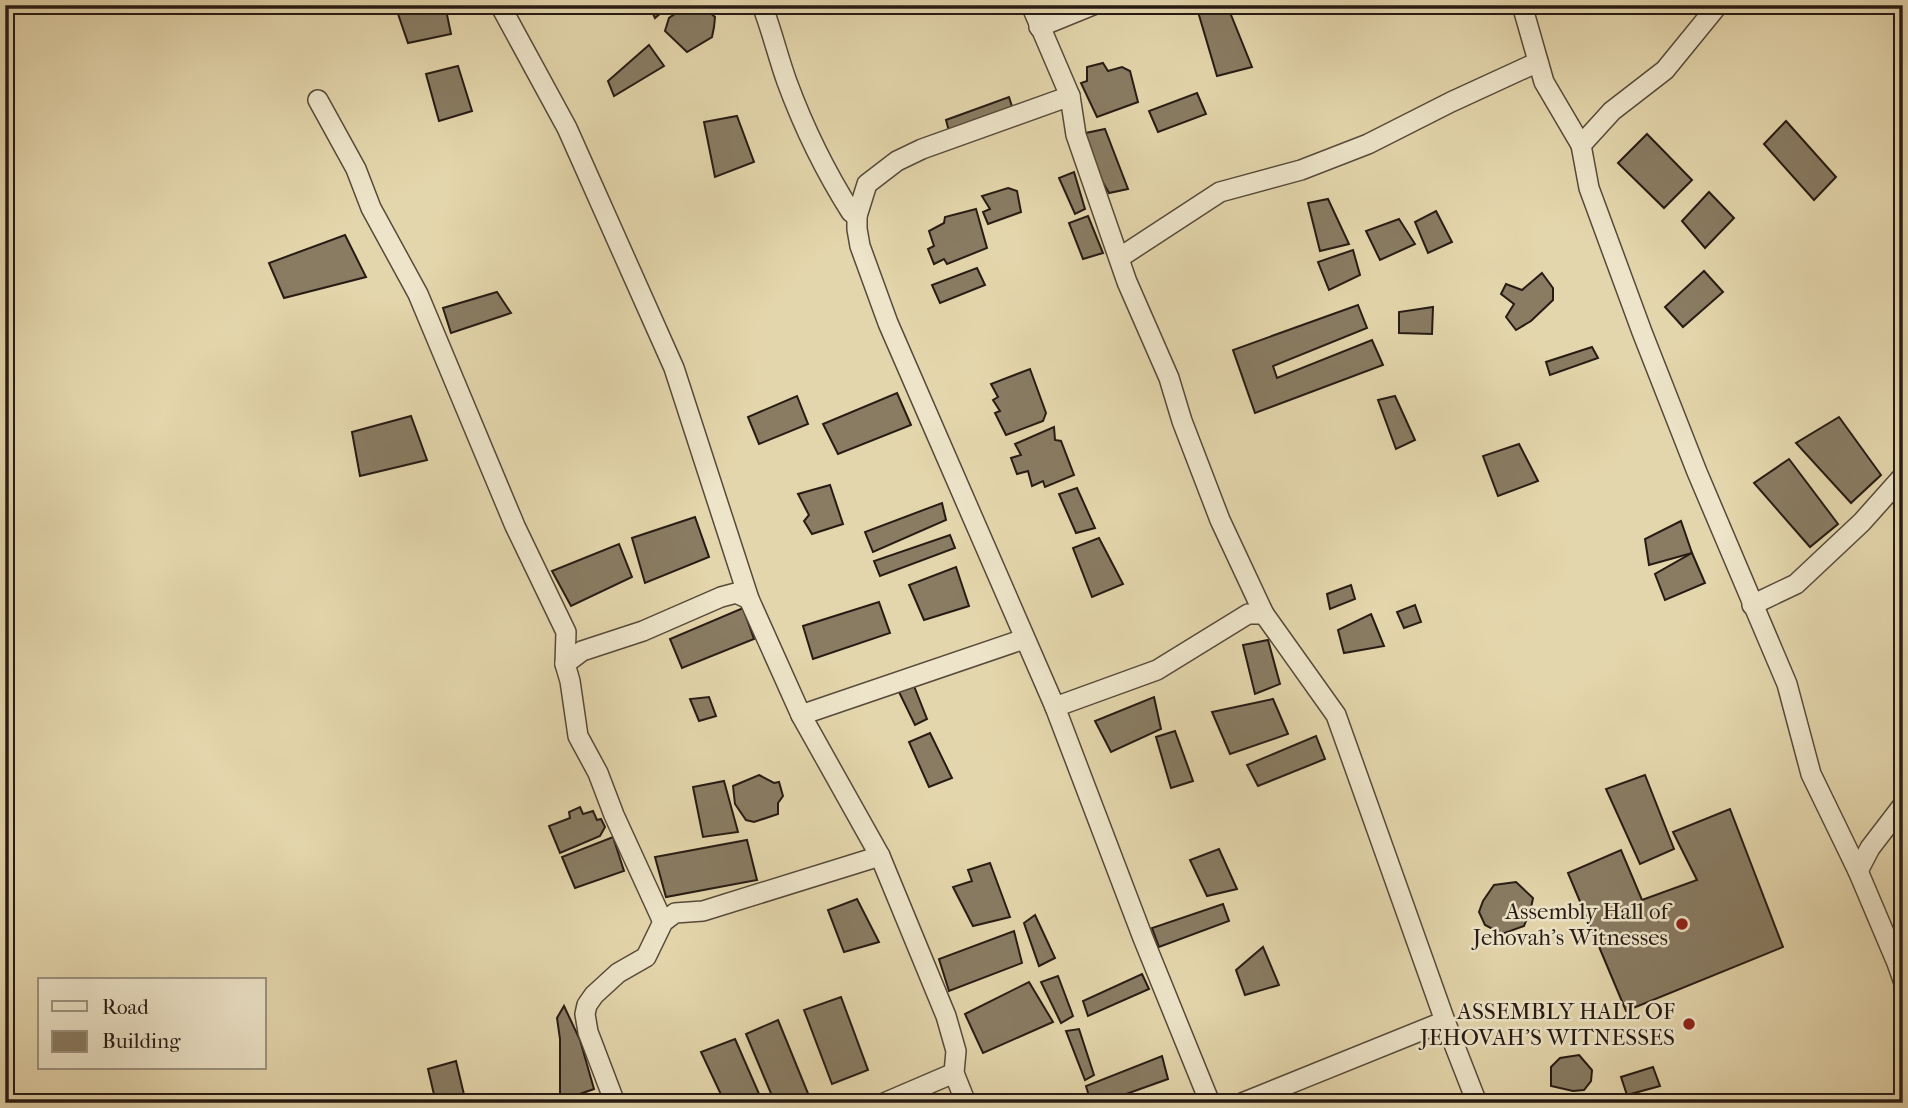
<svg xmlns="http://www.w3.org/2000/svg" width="1908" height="1108" font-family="'IM FELL French Canon',serif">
  <rect width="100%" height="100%" fill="#e4d6ac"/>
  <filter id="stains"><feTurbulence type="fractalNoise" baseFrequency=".00286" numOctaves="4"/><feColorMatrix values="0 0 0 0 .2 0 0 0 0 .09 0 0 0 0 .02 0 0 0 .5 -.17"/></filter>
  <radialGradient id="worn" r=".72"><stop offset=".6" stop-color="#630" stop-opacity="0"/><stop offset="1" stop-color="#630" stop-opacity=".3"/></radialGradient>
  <g fill="#897c63" stroke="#271b14" stroke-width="2">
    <polygon points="431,5 445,5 451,34 408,43 398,14"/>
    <polygon points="649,5 670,5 655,18"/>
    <polygon points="688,5 706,9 715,17 714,27 712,37 687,52 665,31 669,18"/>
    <polygon points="1196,5 1227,5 1252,67 1217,76"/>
    <polygon points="649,45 664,66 614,96 608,81"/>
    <polygon points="1103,63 1108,71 1122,67 1130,71 1138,102 1097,117 1081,83 1087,81 1087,67"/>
    <polygon points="458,66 472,111 439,121 426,74"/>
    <polygon points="1197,93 1206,114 1158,132 1149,111"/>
    <polygon points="1009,97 1015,116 951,139 946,120"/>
    <polygon points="737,116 754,162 715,177 704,122"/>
    <polygon points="1786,121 1836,177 1814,200 1764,144"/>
    <polygon points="1105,129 1128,189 1109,193 1076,135"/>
    <polygon points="1647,134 1692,180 1664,208 1618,163"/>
    <polygon points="1074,172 1085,209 1075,214 1059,178"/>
    <polygon points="1008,188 1017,191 1021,212 988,224 983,212 990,209 982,196"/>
    <polygon points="1709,192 1734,218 1705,248 1682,221"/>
    <polygon points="1328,199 1349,244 1320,251 1308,203"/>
    <polygon points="976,209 987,248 947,264 944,259 934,264 928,249 934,246 929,231 944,223 945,217"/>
    <polygon points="1436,211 1452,242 1428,253 1415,222"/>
    <polygon points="1088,216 1103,253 1083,259 1069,223"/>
    <polygon points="1399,219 1415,244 1380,260 1366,231"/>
    <polygon points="345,235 366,277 284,298 269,263"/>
    <polygon points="1353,250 1360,275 1329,290 1318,262"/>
    <polygon points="977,268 985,285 940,303 932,285"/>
    <polygon points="1704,271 1723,292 1683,327 1665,307"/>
    <polygon points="1542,273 1553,288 1553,300 1531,321 1516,330 1506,317 1514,304 1501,294 1506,284 1522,290"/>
    <polygon points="497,292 511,313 451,333 443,308"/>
    <polygon points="1358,305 1367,328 1273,366 1277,378 1372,340 1383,365 1255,413 1233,350"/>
    <polygon points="1433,307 1432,334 1399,333 1399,312"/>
    <polygon points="1592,347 1598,358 1550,375 1546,362"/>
    <polygon points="1030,369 1046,413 1043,421 1006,435 995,413 1000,411 993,400 998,397 991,384"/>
    <polygon points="897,393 911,425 838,454 823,424"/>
    <polygon points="797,396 808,424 759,444 748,417"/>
    <polygon points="1395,396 1415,440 1396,449 1378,400"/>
    <polygon points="411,416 427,460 360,476 352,432"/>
    <polygon points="1839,417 1881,475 1851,503 1796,443"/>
    <polygon points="1054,427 1055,440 1061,441 1074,475 1045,487 1043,481 1032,486 1028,471 1017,474 1011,458 1021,455 1015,444"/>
    <polygon points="1519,444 1538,481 1498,496 1483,456"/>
    <polygon points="1789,459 1838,524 1810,547 1754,483"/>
    <polygon points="830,485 843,524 812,534 804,521 809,515 798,494"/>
    <polygon points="1077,488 1095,528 1076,533 1059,494"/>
    <polygon points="942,503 946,520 873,552 865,532"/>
    <polygon points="695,517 709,557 645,583 632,538"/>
    <polygon points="1681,521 1692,553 1649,565 1645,539"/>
    <polygon points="950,535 955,548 880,576 874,561"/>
    <polygon points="1099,538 1123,584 1092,597 1073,548"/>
    <polygon points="619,544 632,577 571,606 552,571"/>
    <polygon points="1692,553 1705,583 1665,600 1655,574"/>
    <polygon points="956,567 969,606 924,620 909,585"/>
    <polygon points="1351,585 1355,599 1330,609 1327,594"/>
    <polygon points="879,602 890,633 813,659 803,626"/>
    <polygon points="1415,605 1421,622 1404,628 1397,612"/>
    <polygon points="743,608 754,639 682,668 670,639"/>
    <polygon points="1371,614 1384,646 1344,653 1338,630"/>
    <polygon points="1268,640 1280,684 1255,694 1243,645"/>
    <polygon points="914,686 927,719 915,725 898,690"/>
    <polygon points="709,697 716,716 699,721 690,699"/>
    <polygon points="1154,697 1161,729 1111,752 1095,721"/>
    <polygon points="1273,699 1288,734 1230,754 1212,712"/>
    <polygon points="1175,731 1193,781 1171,788 1156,737"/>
    <polygon points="930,733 952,778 929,787 909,742"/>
    <polygon points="1316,736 1325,759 1258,786 1247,765"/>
    <polygon points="759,775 774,783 779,782 783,796 778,803 778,814 754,822 746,820 735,804 733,786"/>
    <polygon points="1645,775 1674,849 1640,864 1606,789"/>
    <polygon points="724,781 738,832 703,837 693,787"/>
    <polygon points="580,807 583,814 593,811 597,820 601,819 605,827 600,836 560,853 549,826 570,818 569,812"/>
    <polygon points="1730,809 1783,947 1626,1011 1568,873 1621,850 1642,900 1697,880 1673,832"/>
    <polygon points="613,837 624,871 575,888 562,857"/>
    <polygon points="747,840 757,880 666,897 655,857"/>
    <polygon points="1219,849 1237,889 1207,896 1190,860"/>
    <polygon points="990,863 1010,917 973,926 953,887 972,881 968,870"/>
    <polygon points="1516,882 1533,898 1531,908 1524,926 1502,934 1485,925 1479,912 1483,901 1494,885"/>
    <polygon points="857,899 879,942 844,952 828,910"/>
    <polygon points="1223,904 1229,921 1159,947 1152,928"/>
    <polygon points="1035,915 1055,958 1039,966 1024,923"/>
    <polygon points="1014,931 1022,963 949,991 939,959"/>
    <polygon points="1263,947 1279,985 1245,995 1236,970"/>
    <polygon points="1142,974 1149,989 1088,1016 1083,1001"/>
    <polygon points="1058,976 1073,1016 1061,1023 1041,982"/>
    <polygon points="1029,982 1053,1022 983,1053 965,1014"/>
    <polygon points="841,997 868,1070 832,1084 804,1010"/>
    <polygon points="564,1006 580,1040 594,1089 560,1101 560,1039 557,1018"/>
    <polygon points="778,1020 809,1096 787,1103 775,1103 746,1034"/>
    <polygon points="1079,1029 1094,1075 1085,1080 1066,1031"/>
    <polygon points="735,1039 763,1103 725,1103 701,1052"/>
    <polygon points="1579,1055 1592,1070 1591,1081 1584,1090 1573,1091 1551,1086 1551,1067 1560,1058"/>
    <polygon points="1162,1056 1168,1079 1101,1103 1091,1103 1086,1086"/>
    <polygon points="456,1061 466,1103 436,1103 428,1069"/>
    <polygon points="1653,1067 1660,1086 1627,1095 1621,1077"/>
    <polygon points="1070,1094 1076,1103 1055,1103"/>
  </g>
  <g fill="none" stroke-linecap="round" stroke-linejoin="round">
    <defs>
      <g id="street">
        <polyline points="500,5 567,128 674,368 749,599 801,715 880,856 946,1016 956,1051 954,1073 966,1103"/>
        <path d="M762,5c10,26 16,52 25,77 17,46 38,89 64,130l6,4"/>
        <polyline points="1031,5 1070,96 1076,135 1127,282 1169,378 1182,421 1220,520 1264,614 1336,715 1445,1021 1477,1103"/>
        <polyline points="1522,5 1544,82 1581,145 1589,188 1642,332 1697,472 1787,684 1811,774 1858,871 1897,963 1903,980"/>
        <polyline points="1039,27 1093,5"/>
        <polyline points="1070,96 922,149 897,161 867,184 857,216 857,229 860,246 888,323 1055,707 1143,938 1210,1103"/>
        <polyline points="318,100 356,169 371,208 418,294 515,526 566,632 565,664"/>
        <polyline points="1581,145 1612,111 1665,70 1718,5"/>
        <polyline points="1119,258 1220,192 1301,170 1368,144 1451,102 1538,62"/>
        <polyline points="1752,605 1796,584 1862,522 1903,476"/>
        <polyline points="1055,707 1157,670 1248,614 1264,614"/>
        <polyline points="801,715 1024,639"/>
        <polyline points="1858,871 1870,848 1903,805"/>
        <polyline points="663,922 614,815 598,773 578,736 570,681 565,664 582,651 643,631 721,597 736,593 749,599"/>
        <polyline points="615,1103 588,1032 585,1014 587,1005 594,995 618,973 646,957 663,922 675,913 703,911 880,856"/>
        <polyline points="884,1103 954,1073"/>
        <polyline points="1242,1103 1445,1021"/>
      </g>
    </defs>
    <use href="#street" stroke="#564a3a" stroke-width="22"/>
    <use href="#street" stroke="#ede4c9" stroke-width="19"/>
  </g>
  <g fill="#8f2418" stroke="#ede4c9" stroke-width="2.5">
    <circle cx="1682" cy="924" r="7"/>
    <circle cx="1689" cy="1024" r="7"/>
  </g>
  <g text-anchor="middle" stroke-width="5" stroke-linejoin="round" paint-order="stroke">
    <g font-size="23" fill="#271b14" stroke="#ede4c9" text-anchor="end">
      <text x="1668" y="919">Assembly Hall of<tspan x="1668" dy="26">Jehovah's Witnesses</tspan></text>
      <text x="1675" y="1019">ASSEMBLY HALL OF<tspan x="1675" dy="26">JEHOVAH'S WITNESSES</tspan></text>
    </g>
  </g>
  <rect width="1908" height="1108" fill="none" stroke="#e4d6ac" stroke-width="28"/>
  <rect x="7" y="7" width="1894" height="1094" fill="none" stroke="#271b14" stroke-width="3.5"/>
  <rect x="14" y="14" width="1880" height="1080" fill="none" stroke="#271b14" stroke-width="2"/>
  <rect x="38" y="978" width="228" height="91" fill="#ede4c9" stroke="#9e9481" stroke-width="2"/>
  <rect x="52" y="1001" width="35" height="10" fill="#ede4c9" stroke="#9e9481" stroke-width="2"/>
  <text x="102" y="1014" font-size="21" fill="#271b14">Road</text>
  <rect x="52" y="1031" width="35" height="21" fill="#897c63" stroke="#9e9481" stroke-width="2"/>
  <text x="102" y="1048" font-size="21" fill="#271b14">Building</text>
  <rect width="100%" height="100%" filter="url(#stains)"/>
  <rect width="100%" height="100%" fill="url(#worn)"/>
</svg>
